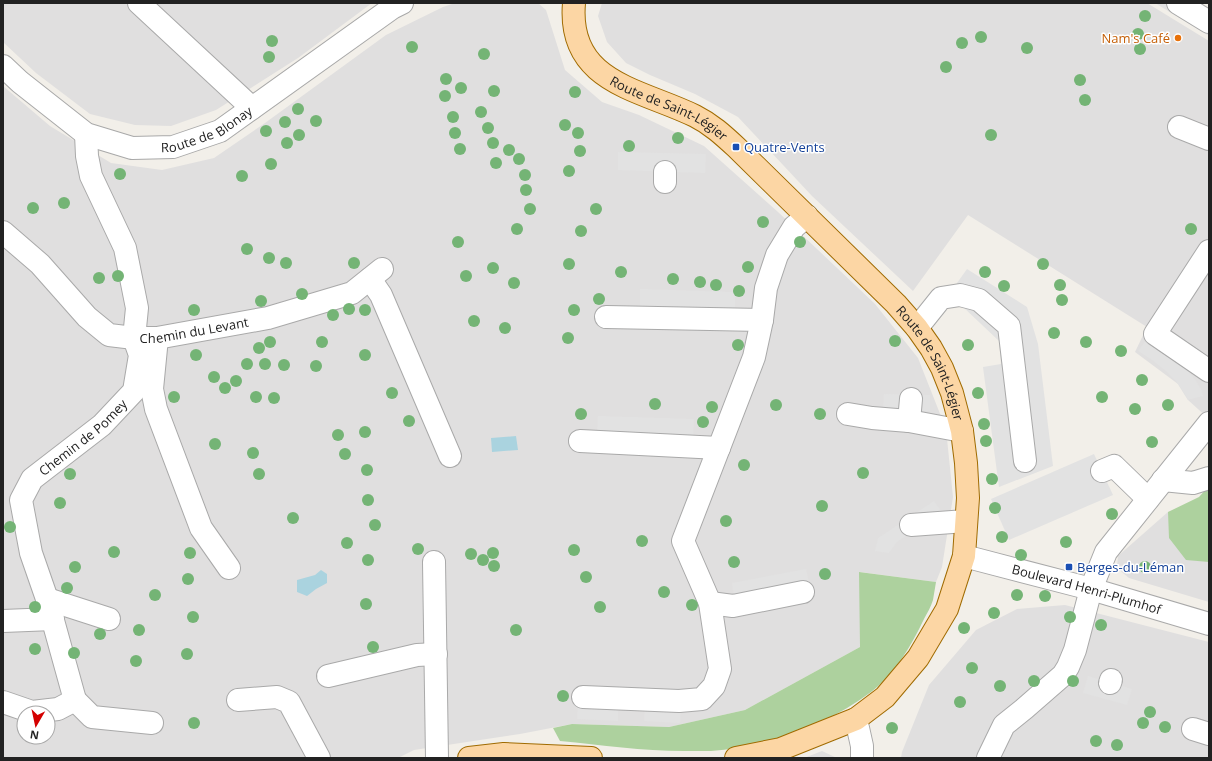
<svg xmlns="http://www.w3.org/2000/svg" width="1212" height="761" font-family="'Open Sans',sans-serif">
  <rect width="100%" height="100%" fill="#f2efe9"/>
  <g fill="#e0dfdf" fill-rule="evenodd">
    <polygon points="3,3 372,3 298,58 216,110 171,126 135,125 90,114 36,73 3,42"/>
    <path d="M455,3h83l8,7 19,60 37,32 37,13 65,31 74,66 97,92 43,54 28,71 7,68 -11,70 -6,15 -76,-10v75l-115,63 -76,17 -97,-3 -52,10 -106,16 -16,8h-395v-672l47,40 61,37 51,7 52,-12 51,-35 121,-88 57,-28zM24,713h24v24h-24z"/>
    <polygon points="602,3 1147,3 1209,41 1209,419 1188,400 1178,384 1135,352 1147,327 968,215 913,291 812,196 738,117 695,94 650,75 626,63 607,42 598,16"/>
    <polygon points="1209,501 1209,602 1129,578 1117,568 1118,556 1168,512"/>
    <polygon points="1065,605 1209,642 1209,758 901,758 902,752 929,685 976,630 1017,609"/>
    <polygon points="822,751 837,758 804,758"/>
  </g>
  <g fill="#add19e">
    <polygon points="1209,486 1209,562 1186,560 1169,538 1168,512 1199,497"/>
    <path d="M859,572l77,10c-1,6 -2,12 -3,18 -2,7 -6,13 -9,19 -13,27 -29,55 -53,73 -45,34 -104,54 -160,59 -9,0 -18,0 -27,0 -42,0 -82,-6 -124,-10l-7,-13 19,-4 97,3 76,-17 115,-63z"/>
  </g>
  <g fill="#e2e2e2">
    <polygon points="1155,3 1178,3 1209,22 1209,36"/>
    <polygon points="618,152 706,154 705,173 618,170"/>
    <polygon points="967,269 1027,307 1038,344 1053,466 999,487 983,367 1001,364 999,341 962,306 957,283"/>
    <polygon points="640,289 735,292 735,310 640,307"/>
    <polygon points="1146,340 1167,352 1183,364 1196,381 1201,389 1203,396 1188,400 1178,384 1167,372 1152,360 1138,351"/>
    <polygon points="884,394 930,395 930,411 883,410 883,418 835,417 835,409 883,410"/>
    <polygon points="598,416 694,419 693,438 597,436"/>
    <polygon points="1094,454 1113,495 1009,540 991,499"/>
    <polygon points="934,501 942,512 897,542 889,553 875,551 878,538"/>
    <polygon points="806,569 809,583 734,597 732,583"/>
    <polygon points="1088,676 1132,689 1127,705 1083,693"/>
    <polygon points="578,702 618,704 618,721 577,719"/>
    <polygon points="645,704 681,707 680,723 644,721"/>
  </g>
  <g fill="#aad3df">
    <polygon points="516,436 518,450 492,452 491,438"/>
    <polygon points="321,570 327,574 327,583 316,589 307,596 297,592 297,580 315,575"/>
  </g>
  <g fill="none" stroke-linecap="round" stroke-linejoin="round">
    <defs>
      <g id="minor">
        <polyline points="139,3 252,108"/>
        <polyline points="1178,3 1209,22"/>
        <path id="s1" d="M3,66l17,16 66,52 46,14 41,-1 47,-16 172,-123 10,-5"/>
        <polyline points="1179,127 1209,139"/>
        <polyline points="665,172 665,182"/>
        <path id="s2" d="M3,232l37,32 47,53 22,18 25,3h23l111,-20 84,-25 30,-24"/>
        <polyline points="1209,251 1155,334 1209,371"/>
        <polyline points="370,279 381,295 450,456"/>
        <polyline points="606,317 762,320"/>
        <polyline points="917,328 941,298 960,295 979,300 1009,326 1025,461"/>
        <polyline points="157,338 152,389 156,409 201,528 229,568"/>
        <polyline points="848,414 872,418 909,421 962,431"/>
        <polyline points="909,421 911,399"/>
        <polyline points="580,441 719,448"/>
        <polyline points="1102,471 1114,466 1148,499"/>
        <polyline points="1163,480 1193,483 1209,478"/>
        <polyline points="911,525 966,521"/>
        <path id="s3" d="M964,556l127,33 118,35"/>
        <polyline points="434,562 437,758"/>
        <polyline points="47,599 109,619"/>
        <polyline points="710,603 733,606 803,592"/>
        <polyline points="3,621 53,619"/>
        <polyline points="328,676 417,655 436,654"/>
        <polyline points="1110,683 1111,680"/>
        <polyline points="583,697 679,701 702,699 714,686 720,669 710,603 683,541 754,357 762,320 766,288 777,255 794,227 807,216"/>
        <polyline points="75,700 92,717 152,723"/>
        <polyline points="238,700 277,697 289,702 319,758"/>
        <path id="s4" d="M3,702l29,10 26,-3 17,-9 -28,-101 -16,-46 -10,-53 11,-21 70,-54 32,-34 6,-36 -6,-17 3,-30 -12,-60 -34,-72 -4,-20 -1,-22"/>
        <polyline points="856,719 862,746 862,758"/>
        <polyline points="1193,729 1209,734"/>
        <polyline points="988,758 1004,725 1024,709 1063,675 1068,667 1075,650 1091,589 1106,552 1209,423"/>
      </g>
      <g id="major">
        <path id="s5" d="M574,3c-7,80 66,86 121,113 16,8 28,19 41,31l160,157 21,24 14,20 11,20 10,25 10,38 4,32 2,35 -4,58 -17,53 -29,49 -33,39 -29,22 -75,30 -45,9"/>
        <polyline points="469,758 504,754 591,758"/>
      </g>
    </defs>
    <use href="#minor" stroke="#a9a9a9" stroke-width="24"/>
    <use href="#major" stroke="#a06b00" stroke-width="24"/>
    <use href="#minor" stroke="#fff" stroke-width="22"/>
    <use href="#major" stroke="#fcd6a4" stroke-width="22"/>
  </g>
  <g fill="#74b475">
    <circle cx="1145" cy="16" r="6"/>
    <circle cx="1138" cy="34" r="6"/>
    <circle cx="981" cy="37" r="6"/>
    <circle cx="272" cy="41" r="6"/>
    <circle cx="962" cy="43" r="6"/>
    <circle cx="412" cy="47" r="6"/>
    <circle cx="1027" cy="48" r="6"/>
    <circle cx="1140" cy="49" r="6"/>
    <circle cx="484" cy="54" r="6"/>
    <circle cx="269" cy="57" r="6"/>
    <circle cx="946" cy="67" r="6"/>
    <circle cx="446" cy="79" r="6"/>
    <circle cx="1080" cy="80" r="6"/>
    <circle cx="461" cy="88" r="6"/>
    <circle cx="494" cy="91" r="6"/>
    <circle cx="575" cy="92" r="6"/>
    <circle cx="445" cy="96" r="6"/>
    <circle cx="1085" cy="100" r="6"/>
    <circle cx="298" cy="109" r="6"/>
    <circle cx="481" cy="112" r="6"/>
    <circle cx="453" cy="117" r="6"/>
    <circle cx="316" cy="121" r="6"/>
    <circle cx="285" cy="122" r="6"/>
    <circle cx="565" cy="125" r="6"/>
    <circle cx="488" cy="128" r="6"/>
    <circle cx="266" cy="131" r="6"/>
    <circle cx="455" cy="133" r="6"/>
    <circle cx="578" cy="133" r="6"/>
    <circle cx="299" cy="135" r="6"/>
    <circle cx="991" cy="135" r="6"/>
    <circle cx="678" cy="138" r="6"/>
    <circle cx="287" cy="143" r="6"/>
    <circle cx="493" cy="143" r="6"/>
    <circle cx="629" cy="146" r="6"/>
    <circle cx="460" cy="149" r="6"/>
    <circle cx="509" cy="150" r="6"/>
    <circle cx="580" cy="151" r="6"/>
    <circle cx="519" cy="159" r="6"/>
    <circle cx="496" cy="163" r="6"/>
    <circle cx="271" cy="164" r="6"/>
    <circle cx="569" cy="171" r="6"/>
    <circle cx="120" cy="174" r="6"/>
    <circle cx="525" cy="175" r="6"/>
    <circle cx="242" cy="176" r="6"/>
    <circle cx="526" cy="190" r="6"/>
    <circle cx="64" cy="203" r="6"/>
    <circle cx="33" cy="208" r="6"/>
    <circle cx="530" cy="209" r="6"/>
    <circle cx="596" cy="209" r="6"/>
    <circle cx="763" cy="222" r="6"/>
    <circle cx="517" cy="229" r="6"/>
    <circle cx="1191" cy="229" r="6"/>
    <circle cx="581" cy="231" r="6"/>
    <circle cx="458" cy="242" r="6"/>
    <circle cx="800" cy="242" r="6"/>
    <circle cx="247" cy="249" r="6"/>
    <circle cx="269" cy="258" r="6"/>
    <circle cx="286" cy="263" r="6"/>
    <circle cx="354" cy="263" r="6"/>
    <circle cx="569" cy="264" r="6"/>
    <circle cx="1043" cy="264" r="6"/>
    <circle cx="748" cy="267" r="6"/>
    <circle cx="493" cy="268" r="6"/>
    <circle cx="621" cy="272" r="6"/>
    <circle cx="985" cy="272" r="6"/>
    <circle cx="118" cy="276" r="6"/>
    <circle cx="466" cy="276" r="6"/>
    <circle cx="99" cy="278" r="6"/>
    <circle cx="673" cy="279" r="6"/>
    <circle cx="700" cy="282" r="6"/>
    <circle cx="514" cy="283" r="6"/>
    <circle cx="716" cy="285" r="6"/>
    <circle cx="1060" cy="285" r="6"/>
    <circle cx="1004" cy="286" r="6"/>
    <circle cx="739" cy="291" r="6"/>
    <circle cx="302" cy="294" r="6"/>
    <circle cx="599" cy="299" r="6"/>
    <circle cx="1062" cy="300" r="6"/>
    <circle cx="261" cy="301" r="6"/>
    <circle cx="349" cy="309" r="6"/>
    <circle cx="194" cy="310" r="6"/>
    <circle cx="365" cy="310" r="6"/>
    <circle cx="574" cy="310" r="6"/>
    <circle cx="333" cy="315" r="6"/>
    <circle cx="474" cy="321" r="6"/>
    <circle cx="505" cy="328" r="6"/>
    <circle cx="1054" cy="333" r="6"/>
    <circle cx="568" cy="338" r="6"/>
    <circle cx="895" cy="341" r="6"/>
    <circle cx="270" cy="342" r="6"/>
    <circle cx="322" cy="342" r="6"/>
    <circle cx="1086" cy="342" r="6"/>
    <circle cx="738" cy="345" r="6"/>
    <circle cx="968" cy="345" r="6"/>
    <circle cx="259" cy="348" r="6"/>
    <circle cx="1121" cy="351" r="6"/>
    <circle cx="196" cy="355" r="6"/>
    <circle cx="365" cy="355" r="6"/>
    <circle cx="247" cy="364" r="6"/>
    <circle cx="265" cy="364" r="6"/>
    <circle cx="284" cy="365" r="6"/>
    <circle cx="316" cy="366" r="6"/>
    <circle cx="214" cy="377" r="6"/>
    <circle cx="1142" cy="380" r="6"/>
    <circle cx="236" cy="381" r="6"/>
    <circle cx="225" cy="388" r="6"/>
    <circle cx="392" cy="393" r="6"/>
    <circle cx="978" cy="393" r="6"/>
    <circle cx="174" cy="397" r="6"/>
    <circle cx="256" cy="397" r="6"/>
    <circle cx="1102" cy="397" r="6"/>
    <circle cx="274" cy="398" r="6"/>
    <circle cx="655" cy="404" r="6"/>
    <circle cx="776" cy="405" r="6"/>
    <circle cx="1168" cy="405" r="6"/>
    <circle cx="712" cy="407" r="6"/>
    <circle cx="1135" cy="409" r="6"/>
    <circle cx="581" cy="414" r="6"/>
    <circle cx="820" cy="414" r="6"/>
    <circle cx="409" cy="421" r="6"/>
    <circle cx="703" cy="422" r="6"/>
    <circle cx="984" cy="424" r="6"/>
    <circle cx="365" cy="432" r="6"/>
    <circle cx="338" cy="435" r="6"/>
    <circle cx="986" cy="441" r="6"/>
    <circle cx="1152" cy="442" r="6"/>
    <circle cx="215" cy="444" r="6"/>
    <circle cx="253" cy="453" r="6"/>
    <circle cx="345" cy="454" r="6"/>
    <circle cx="744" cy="465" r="6"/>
    <circle cx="367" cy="470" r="6"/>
    <circle cx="863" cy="473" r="6"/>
    <circle cx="70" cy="474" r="6"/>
    <circle cx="259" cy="474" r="6"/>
    <circle cx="992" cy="479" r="6"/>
    <circle cx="368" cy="500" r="6"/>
    <circle cx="60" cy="503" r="6"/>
    <circle cx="822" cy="506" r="6"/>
    <circle cx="995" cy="508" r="6"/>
    <circle cx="1112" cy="514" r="6"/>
    <circle cx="293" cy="518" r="6"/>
    <circle cx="726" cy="521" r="6"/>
    <circle cx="375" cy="525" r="6"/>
    <circle cx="10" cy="527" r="6"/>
    <circle cx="1002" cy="537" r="6"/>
    <circle cx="642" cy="541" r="6"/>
    <circle cx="1066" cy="542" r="6"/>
    <circle cx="347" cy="543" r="6"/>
    <circle cx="418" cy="549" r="6"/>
    <circle cx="574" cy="550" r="6"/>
    <circle cx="114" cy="552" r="6"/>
    <circle cx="190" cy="553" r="6"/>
    <circle cx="493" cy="553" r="6"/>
    <circle cx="471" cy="554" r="6"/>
    <circle cx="1021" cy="555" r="6"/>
    <circle cx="368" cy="560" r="6"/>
    <circle cx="483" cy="560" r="6"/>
    <circle cx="734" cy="562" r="6"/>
    <circle cx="494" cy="566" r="6"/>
    <circle cx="75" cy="567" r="6"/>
    <circle cx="1145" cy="567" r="6"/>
    <circle cx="825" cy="574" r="6"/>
    <circle cx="586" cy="577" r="6"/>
    <circle cx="188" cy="579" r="6"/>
    <circle cx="67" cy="588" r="6"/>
    <circle cx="664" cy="592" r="6"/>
    <circle cx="155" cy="595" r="6"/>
    <circle cx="1017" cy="595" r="6"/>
    <circle cx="1045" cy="596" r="6"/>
    <circle cx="366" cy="604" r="6"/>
    <circle cx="692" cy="605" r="6"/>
    <circle cx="35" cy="607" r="6"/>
    <circle cx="600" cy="607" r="6"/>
    <circle cx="994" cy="613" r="6"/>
    <circle cx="193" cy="617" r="6"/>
    <circle cx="1070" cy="617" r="6"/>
    <circle cx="1101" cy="625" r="6"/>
    <circle cx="964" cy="628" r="6"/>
    <circle cx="139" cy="630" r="6"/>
    <circle cx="516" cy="630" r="6"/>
    <circle cx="100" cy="634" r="6"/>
    <circle cx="373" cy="647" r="6"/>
    <circle cx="35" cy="649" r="6"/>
    <circle cx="74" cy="653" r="6"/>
    <circle cx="187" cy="654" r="6"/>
    <circle cx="136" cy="661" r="6"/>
    <circle cx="972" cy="668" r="6"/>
    <circle cx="1034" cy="681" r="6"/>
    <circle cx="1073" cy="681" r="6"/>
    <circle cx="1000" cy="686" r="6"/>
    <circle cx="563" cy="696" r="6"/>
    <circle cx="960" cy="702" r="6"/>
    <circle cx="1150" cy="712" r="6"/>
    <circle cx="194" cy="723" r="6"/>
    <circle cx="1143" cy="723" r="6"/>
    <circle cx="1165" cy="727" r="6"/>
    <circle cx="892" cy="728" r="6"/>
    <circle cx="1096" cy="741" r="6"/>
    <circle cx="1117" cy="745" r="6"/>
  </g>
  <circle fill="#e8710a" stroke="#fff" stroke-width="1.5" cx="1178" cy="38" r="4"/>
  <g fill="#1a4fb4" stroke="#fff" stroke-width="1.5">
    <rect x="732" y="143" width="8" height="8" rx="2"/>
    <rect x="1065" y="563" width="8" height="8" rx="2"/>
  </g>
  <g text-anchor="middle" stroke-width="3" stroke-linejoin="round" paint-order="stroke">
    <g font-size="13" fill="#c56008" stroke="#fff" text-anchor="end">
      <text x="1170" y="43">Nam's Café</text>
    </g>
    <g font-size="13" fill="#222" stroke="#fff">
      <text dy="5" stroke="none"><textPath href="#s5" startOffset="155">Route de Saint-Légier</textPath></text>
      <text dy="5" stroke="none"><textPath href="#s1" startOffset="234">Route de Blonay</textPath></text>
      <text dy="5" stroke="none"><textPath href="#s2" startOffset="234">Chemin du Levant</textPath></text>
      <text dy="5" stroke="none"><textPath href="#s5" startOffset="527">Route de Saint-Légier</textPath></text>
      <text dy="5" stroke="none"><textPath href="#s4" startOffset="373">Chemin de Pomey</textPath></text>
      <text dy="5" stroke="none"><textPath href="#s3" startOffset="127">Boulevard Henri-Plumhof</textPath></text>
    </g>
    <g font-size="13" fill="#164399" stroke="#fff" text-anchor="start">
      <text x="744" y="152">Quatre-Vents</text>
      <text x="1077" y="572">Berges-du-Léman</text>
    </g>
  </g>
  <rect width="1212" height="761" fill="none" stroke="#222222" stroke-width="8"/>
  <g transform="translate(36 725) rotate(189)"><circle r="19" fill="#ffffff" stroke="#a7a7a7"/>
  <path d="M0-3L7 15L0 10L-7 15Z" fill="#d40000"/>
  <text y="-6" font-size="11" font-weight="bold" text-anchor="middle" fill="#222222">N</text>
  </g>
</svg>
